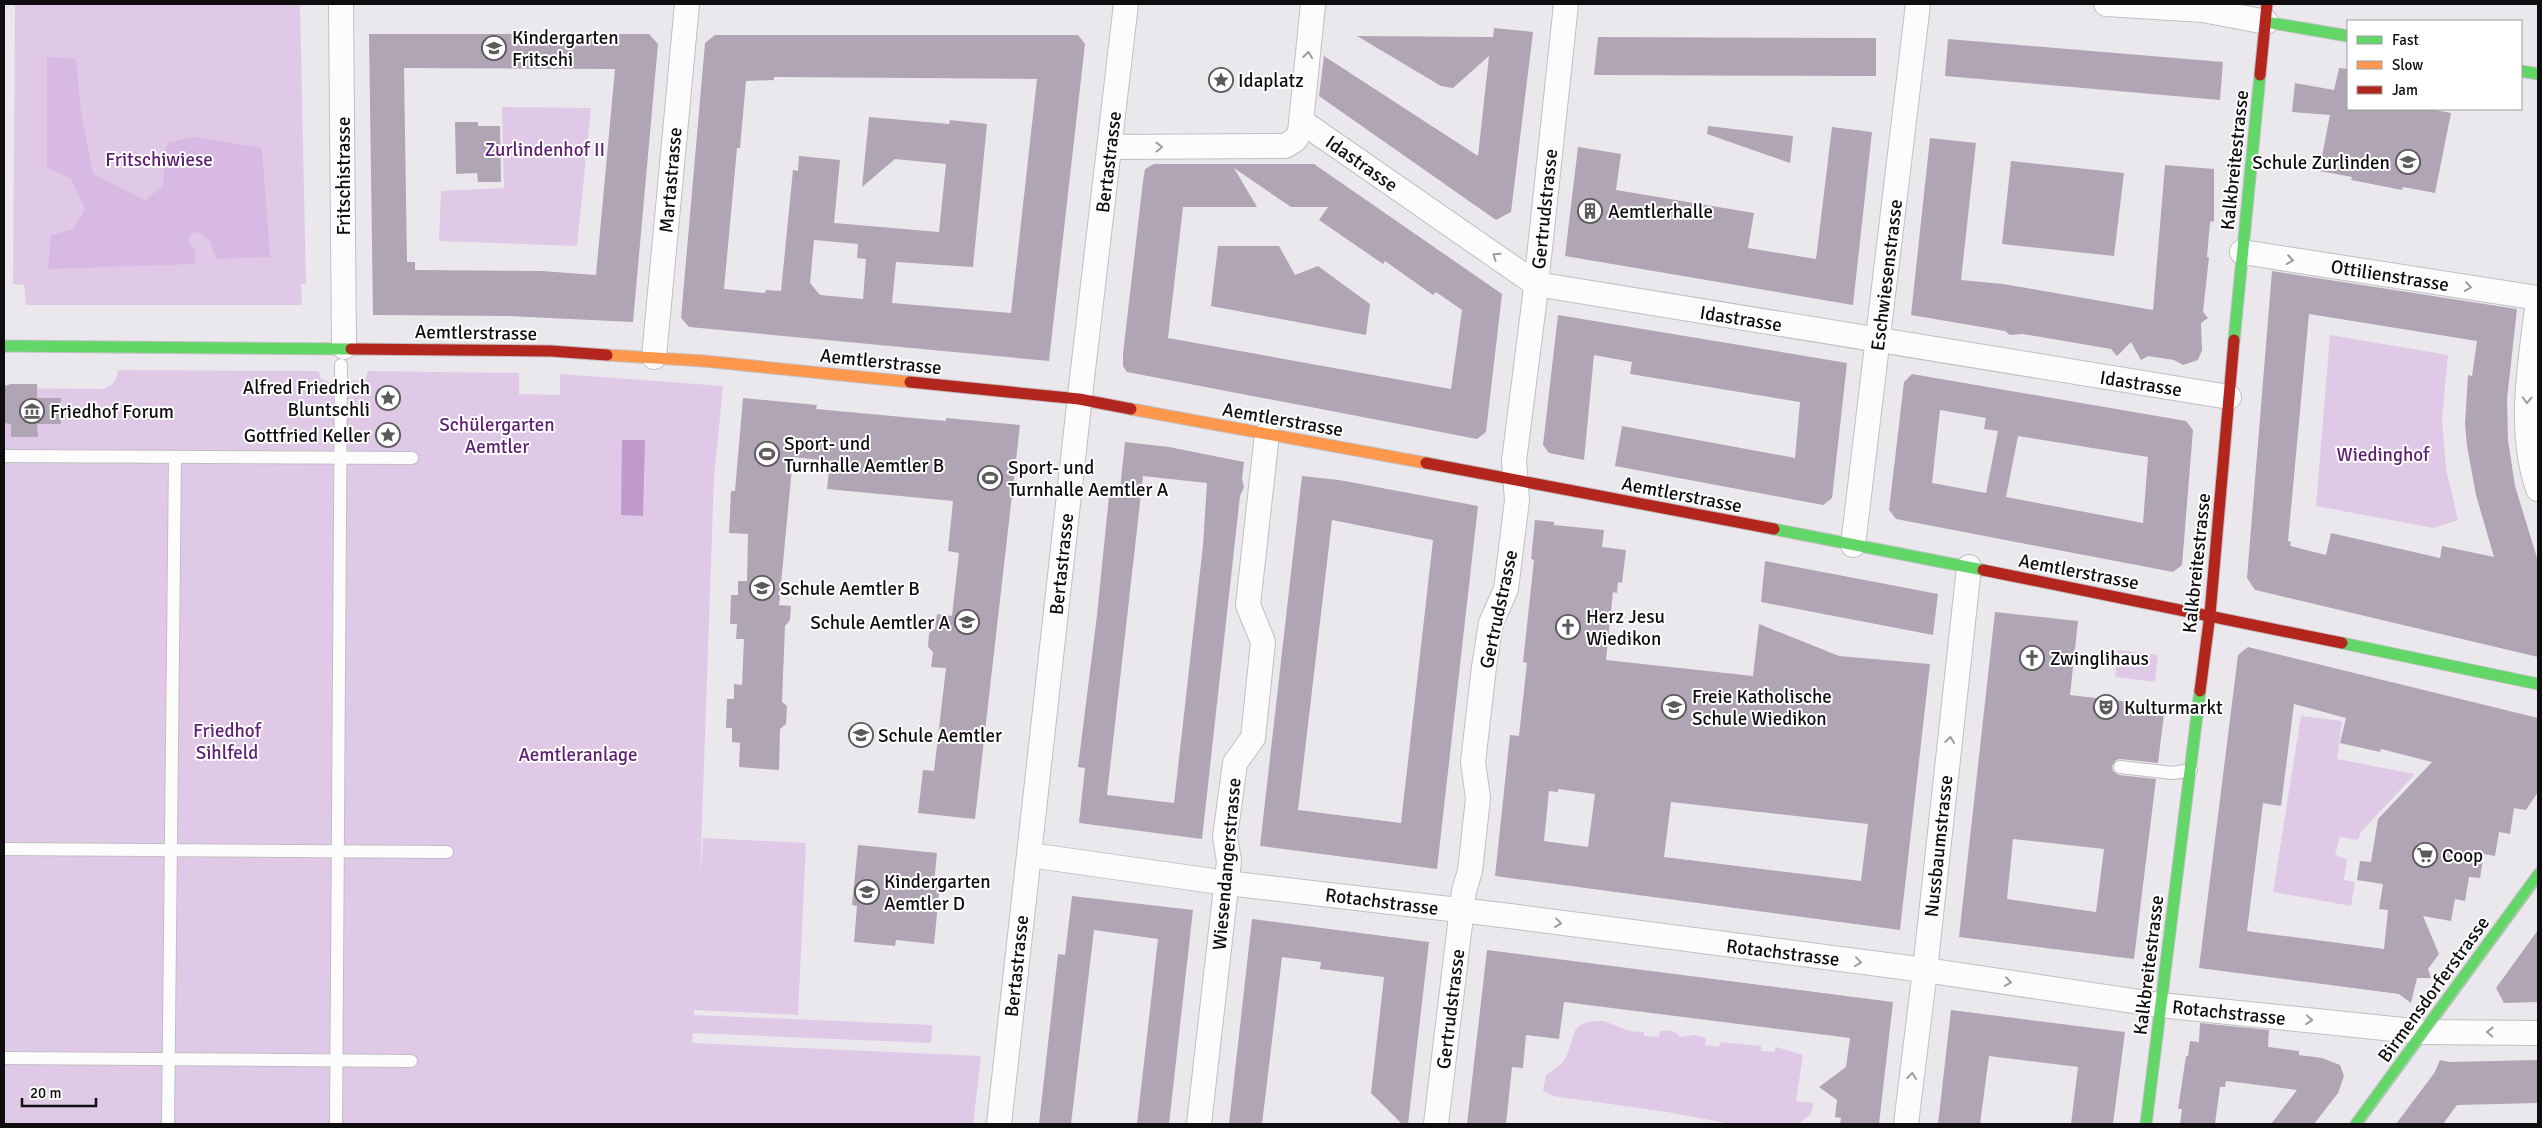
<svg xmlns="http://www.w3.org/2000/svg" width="2542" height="1128" font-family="Signika,sans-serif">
  <rect width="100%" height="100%" fill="#ebe8ed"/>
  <g fill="#dfc9e7">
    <polygon points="15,4 300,4 306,284 301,284 302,305 26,305 24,285 13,284"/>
    <polygon points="502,107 591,108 577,246 439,241 441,191 504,188"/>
    <polygon points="2330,335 2448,355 2442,419 2446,469 2458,520 2434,528 2316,506"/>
    <path d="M118,370l201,1 2,8 8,3 36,-2 3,-9 151,2v21l41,1v-21l163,12 -9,92 -14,401 3,-41 103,5 -8,172 -104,-5v5l238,10 -1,18 -238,-10 -1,10 289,13 -8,68h-969v-736l99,1c10,-4 14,-8 15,-19z"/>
    <polygon points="2118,650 2158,655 2155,682 2115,677"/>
    <polygon points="2301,716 2342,721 2337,759 2415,774 2361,832 2358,840 2340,837 2335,855 2347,859 2344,880 2355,882 2351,906 2273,892"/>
    <path d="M1604,1021l25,10 15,1v4l15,1 1,-6c9,-1 15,-1 20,6l15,-2 11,3 -1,7 14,2 1,-5 41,4v5l13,1 2,-5 27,8 -7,46 18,2 -4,12 -11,8 -30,1 -43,-1 -59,-11 -114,-16 -10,-5 3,-16c5,-4 15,-9 18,-15 15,-25 1,-39 40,-39z"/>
  </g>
  <polygon fill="#d7b9e3" points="47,57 76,59 81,112 93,174 145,200 163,186 167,143 194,137 262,148 270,257 216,259 210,241 198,232 192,233 188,242 195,251 195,264 48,269 51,235 74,229 85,209 71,178 47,168"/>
  <polygon fill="#c09acd" points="622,440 645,440 643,516 621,515"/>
  <g fill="#b1a5b5" fill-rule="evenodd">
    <polygon points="1494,28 1533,32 1511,212 1496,220 1319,96 1324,56 1478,156 1489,56 1453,88 1441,86 1357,36 1493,37"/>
    <path d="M369,34h280l9,10 -25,278 -127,-6 -133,-1zM404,68l211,1 -19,206 -54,-4 -127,-1v-8h-8z"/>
    <path d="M715,35h363l7,9 -36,317 -360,-34 -8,-9 24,-275zM774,77l263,2 -26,234 -119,-10 4,-41 77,5 14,-143 -37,-4 -1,4 -80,-7 -7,70 33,-28 51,5 -7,68 -105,-9 6,-63 -41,-4 -1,15 -5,-1 -12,121 -15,-1 -1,3 -41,-4 13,-141h3l6,-67 28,-1zM814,240l44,4 -1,14 9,1 -3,40 -43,-4 -10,-12z"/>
    <polygon points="1598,37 1876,38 1876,76 1594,75"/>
    <polygon points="1948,39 2223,62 2220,100 1945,76"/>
    <polygon points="2339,68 2348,69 2348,109 2430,109 2451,113 2435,193 2403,187 2402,190 2351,180 2352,177 2319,171 2330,115 2292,112 2295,83 2334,90"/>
    <polygon points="455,122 478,122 478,126 500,126 501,182 478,182 477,173 456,174"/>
    <polygon points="1708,126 1793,136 1790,163 1707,134"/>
    <polygon points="1832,127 1872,132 1853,305 1565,256 1578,147 1621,154 1616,190 1754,213 1748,248 1816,259"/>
    <polygon points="1930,138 1976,143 1961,280 2003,284 2153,310 2165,165 2214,169 2214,221 2210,222 2207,257 2209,257 2203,312 2208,318 2201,323 2202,350 2198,360 2183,365 2174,360 2148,356 2141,360 2131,342 2117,356 2111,349 2023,334 2010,335 2005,331 1911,315"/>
    <polygon points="2011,161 2124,173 2114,256 2002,244"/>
    <path d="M1154,164h160l188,130 -16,138 -9,7 -350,-67 -4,-6v-12l20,-173 2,-12zM1234,168l57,39h37l-9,13 64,44 2,-3 48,34 3,-3 26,18 -11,79 -283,-51 15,-131h74z"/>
    <polygon points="1218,246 1279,246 1295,275 1318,266 1370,304 1366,335 1211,306"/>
    <path d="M2272,271l245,38 -10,90 1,41 7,46 23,75v96l-283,-67 -8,-12zM2309,314l168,27 -5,35 -4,-1 -3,49 2,22 9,49 18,62 -52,-11 -2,12 -109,-25 -5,22 -36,-9 1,-4 -3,-1z"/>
    <polygon points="1558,315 1847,363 1832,498 1823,505 1615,466 1622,426 1795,458 1800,402 1630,374 1632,362 1594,355 1584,460 1549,453 1543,445"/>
    <path d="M1912,374l274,47 7,9 -11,135 -9,7 -277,-53 -7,-9 15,-128zM1940,410l46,8 -2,11 14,2 -12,62 -54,-10zM2018,436l130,21 -5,66 -137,-26z"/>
    <polygon points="11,384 37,384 37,398 61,398 61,424 37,424 38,437 11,437 11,424 4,423 4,386"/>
    <polygon points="743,398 817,405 816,409 946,421 946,418 1020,425 975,819 918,813 923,770 934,771 946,668 931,667 933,652 928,647 929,633 935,629 937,614 952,616 959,553 948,551 953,501 827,489 830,461 793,457 779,605 791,606 790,620 785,626 782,702 787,706 786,724 780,729 779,770 739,767 740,743 732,742 732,728 726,728 727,699 734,699 734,684 742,685 744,639 736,639 737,624 730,624 731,595 738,595 738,581 747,581 748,534 729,533 731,491 735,491"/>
    <path d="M1125,442l44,5 75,15 -2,17 2,8 -4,9 -2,18 -36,325 -123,-16 6,-55 -7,-1 19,-152 12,-119 10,2zM1143,476l64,7 -4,62 -29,258 -67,-8z"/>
    <path d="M1302,476l37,4 139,26 -41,363 -177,-23zM1332,520l101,20 -32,283 -103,-13z"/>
    <path d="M1535,520l19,2v3l50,5 -2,17 24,3 -4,33 -4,-1 -1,11 -4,-1 -7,68 147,16 6,-52 80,32 91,8 -30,266 -405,-54 15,-141 9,1 5,-46 3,-27 -4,-1 11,-102 -3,-1zM1558,789l37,5 -7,53 -44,-6 5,-50 9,1zM1671,802l197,22 -7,57 -197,-24z"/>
    <polygon points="1765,561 1938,594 1933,635 1761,602"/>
    <path d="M1995,612l83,9 -8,74 95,11 -7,57 -38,-4 -4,1 -4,6 1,5 6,4 37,4 -22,180 -175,-22zM2013,839l91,10 -8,63 -89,-13z"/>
    <path d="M2248,647l290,71v74l-12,18 -12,-2 -4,26 -11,-2 -4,24 -11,-2 -4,24 -11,-1 -4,24 -10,-2 -4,22 -28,-5 16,38 -11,15 3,9h-14l-6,25 -12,-9 -200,-26 39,-313zM2294,704l52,14 -6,25 40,9 1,-3 51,13 -54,57 -7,43 -11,-1 -3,19 26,4 -4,25 9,1 -4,39 -137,-18 16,-128 18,3z"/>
    <polygon points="858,845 937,853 934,883 940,884 934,944 896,940 895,946 854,942 857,906 852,905"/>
    <polygon points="1072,896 1193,910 1169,1124 1137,1124 1158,939 1094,930 1071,1124 1039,1124 1058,954 1065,955"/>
    <polygon points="1252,919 1429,942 1408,1124 1402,1124 1371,1093 1384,977 1320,969 1321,962 1282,957 1262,1124 1229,1124"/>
    <polygon points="2538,930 2538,1002 2504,1003 2496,988"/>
    <polygon points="1487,950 1893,1002 1879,1124 1840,1124 1841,1118 1835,1117 1837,1100 1819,1087 1846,1067 1850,1038 1564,1002 1559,1039 1526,1035 1523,1068 1512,1067 1506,1124 1467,1124"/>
    <polygon points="1951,1010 2125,1032 2113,1124 2071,1124 2078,1067 1989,1056 1980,1124 1938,1124"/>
    <polygon points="2200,1023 2269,1030 2268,1047 2299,1051 2299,1055 2322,1058 2340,1065 2344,1076 2338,1093 2314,1124 2271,1124 2297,1090 2226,1081 2225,1087 2220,1087 2215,1124 2180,1124 2182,1109 2178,1109 2186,1056 2188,1056 2190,1041 2199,1042"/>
    <polygon points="2440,1060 2450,1062 2538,1060 2538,1103 2457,1105 2443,1124 2396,1124 2435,1072"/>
  </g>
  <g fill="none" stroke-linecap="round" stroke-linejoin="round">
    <defs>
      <g id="lane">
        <polyline points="4,456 412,458"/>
        <polyline points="2120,767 2173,773 2191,770"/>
        <polyline points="4,849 447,852"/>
        <polyline points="4,1058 411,1061"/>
        <polyline points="168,1124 175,457"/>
        <polyline points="336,1124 341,365"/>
      </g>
      <g id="street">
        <polyline points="341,4 344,347"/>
        <polyline points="2106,4 2203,10 2266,22"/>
        <polyline points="1301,121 1536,284 2229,397"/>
        <polyline points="1110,147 1285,146 1295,140 1300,132 1313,4"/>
        <polyline points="2242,252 2538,298"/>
        <path d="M2538,299c-7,63 -21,129 0,190"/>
        <polyline points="654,357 687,4"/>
        <polyline points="1853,545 1918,4"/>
        <polyline points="1030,855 1227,883 1510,916 1925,970 2160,1005 2423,1032 2538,1033"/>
        <polyline points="999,1124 1081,387 1126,4"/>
        <polyline points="1199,1124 1229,861 1225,837 1235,763 1253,738 1263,642 1248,605 1267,434"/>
        <polyline points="1436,1124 1464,891 1470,871 1478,798 1473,762 1484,667 1491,623 1506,589 1517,500 1514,461 1534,304 1566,4"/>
        <polyline points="1906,1124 1925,970 1969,567"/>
      </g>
      <g id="fast">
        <polyline points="2266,22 2348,36"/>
        <polyline points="2521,71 2538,74"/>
        <polyline points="2234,340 2260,75"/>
        <polyline points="4,346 351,349"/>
        <polyline points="1774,529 1983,570"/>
        <polyline points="2342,643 2538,684"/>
        <polyline points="2146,1124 2200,691"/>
        <polyline points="2356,1124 2538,875"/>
      </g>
      <g id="slow">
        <polyline points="607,355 704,361 910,382"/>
        <polyline points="1131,409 1426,463"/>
      </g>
      <g id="jam">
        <polyline points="2260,75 2267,4"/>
        <polyline points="351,349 551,351 607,355"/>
        <polyline points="910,382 1079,399 1131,409"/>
        <polyline points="1426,463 1774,529"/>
        <polyline points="1983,570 2342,643"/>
        <polyline points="2200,691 2210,614 2234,340"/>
      </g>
    </defs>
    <use href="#lane" stroke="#c1bfc2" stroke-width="14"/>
    <use href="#street" stroke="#c1bfc2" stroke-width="26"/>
    <use href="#fast" stroke="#c1bfc2" stroke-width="13"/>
    <use href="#slow" stroke="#c1bfc2" stroke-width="13"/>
    <use href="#jam" stroke="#c1bfc2" stroke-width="13"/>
    <use href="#lane" stroke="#fcfcfc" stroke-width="12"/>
    <use href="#street" stroke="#fcfcfc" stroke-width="24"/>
    <use href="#fast" stroke="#63d668" stroke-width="11"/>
    <use href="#slow" stroke="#ff974d" stroke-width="11"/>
    <use href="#jam" stroke="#b3261e" stroke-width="11"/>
    <g stroke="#c2c2c2" stroke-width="1">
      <polyline points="2349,1124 2538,865"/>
      <polyline points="2362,1124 2538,883"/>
    </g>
  </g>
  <defs><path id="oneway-chevron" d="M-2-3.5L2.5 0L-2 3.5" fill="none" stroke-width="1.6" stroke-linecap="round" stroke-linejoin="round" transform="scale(1.25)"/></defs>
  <g stroke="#9d9c9e">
    <use href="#oneway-chevron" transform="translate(1308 55) rotate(-84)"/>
    <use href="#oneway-chevron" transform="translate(1159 147) rotate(-1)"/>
    <use href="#oneway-chevron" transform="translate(1496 256) rotate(-145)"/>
    <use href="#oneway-chevron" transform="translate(2290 260) rotate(9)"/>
    <use href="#oneway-chevron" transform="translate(2468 287) rotate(9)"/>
    <use href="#oneway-chevron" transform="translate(2527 400) rotate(92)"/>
    <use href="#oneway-chevron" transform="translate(1950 740) rotate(-84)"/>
    <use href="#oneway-chevron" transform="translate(1558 923) rotate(7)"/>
    <use href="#oneway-chevron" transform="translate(1858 962) rotate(7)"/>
    <use href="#oneway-chevron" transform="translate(2008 982) rotate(8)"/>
    <use href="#oneway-chevron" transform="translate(2309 1020) rotate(6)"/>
    <use href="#oneway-chevron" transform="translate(2490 1032) rotate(-179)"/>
    <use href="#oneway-chevron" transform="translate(1912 1076) rotate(-83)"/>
  </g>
  <defs>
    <symbol id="school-ring" viewBox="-11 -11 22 22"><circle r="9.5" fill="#fff" stroke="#5c5a5d" stroke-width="1.5"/><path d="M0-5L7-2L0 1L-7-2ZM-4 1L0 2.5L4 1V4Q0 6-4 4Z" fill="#5c5a5d"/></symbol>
    <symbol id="sight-ring" viewBox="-11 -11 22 22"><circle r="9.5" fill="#fff" stroke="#5c5a5d" stroke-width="1.5"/><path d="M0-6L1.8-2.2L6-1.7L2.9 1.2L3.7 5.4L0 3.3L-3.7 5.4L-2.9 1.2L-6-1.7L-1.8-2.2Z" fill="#5c5a5d"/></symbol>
    <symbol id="building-ring" viewBox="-11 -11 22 22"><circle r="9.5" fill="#fff" stroke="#5c5a5d" stroke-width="1.5"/><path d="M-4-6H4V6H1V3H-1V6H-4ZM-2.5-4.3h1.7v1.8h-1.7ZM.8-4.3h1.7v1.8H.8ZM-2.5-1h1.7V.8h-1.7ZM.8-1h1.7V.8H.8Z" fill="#5c5a5d"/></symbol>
    <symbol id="museum-ring" viewBox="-11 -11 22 22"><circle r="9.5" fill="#fff" stroke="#5c5a5d" stroke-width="1.5"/><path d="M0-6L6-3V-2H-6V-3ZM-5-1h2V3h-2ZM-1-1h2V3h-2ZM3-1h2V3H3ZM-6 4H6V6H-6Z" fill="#5c5a5d"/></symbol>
    <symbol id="stadium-ring" viewBox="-11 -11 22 22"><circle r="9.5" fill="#fff" stroke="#5c5a5d" stroke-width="1.5"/><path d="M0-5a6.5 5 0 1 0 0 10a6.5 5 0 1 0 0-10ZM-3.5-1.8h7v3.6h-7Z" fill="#5c5a5d"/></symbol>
    <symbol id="church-ring" viewBox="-11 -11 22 22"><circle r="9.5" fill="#fff" stroke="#5c5a5d" stroke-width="1.5"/><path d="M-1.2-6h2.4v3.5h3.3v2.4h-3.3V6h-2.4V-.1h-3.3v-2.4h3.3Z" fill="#5c5a5d"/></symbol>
    <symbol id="theatre-ring" viewBox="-11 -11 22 22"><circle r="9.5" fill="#fff" stroke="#5c5a5d" stroke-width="1.5"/><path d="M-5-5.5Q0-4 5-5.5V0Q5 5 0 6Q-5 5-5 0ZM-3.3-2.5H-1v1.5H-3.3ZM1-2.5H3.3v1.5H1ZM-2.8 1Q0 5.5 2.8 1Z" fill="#5c5a5d"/></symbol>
    <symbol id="supermarket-ring" viewBox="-11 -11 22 22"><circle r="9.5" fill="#fff" stroke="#5c5a5d" stroke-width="1.5"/><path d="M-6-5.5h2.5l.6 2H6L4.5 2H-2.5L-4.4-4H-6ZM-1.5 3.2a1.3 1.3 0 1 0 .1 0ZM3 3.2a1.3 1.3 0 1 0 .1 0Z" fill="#5c5a5d"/></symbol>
  </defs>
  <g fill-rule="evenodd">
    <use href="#school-ring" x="480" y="34" width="28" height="28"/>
    <use href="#sight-ring" x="1207" y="66" width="28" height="28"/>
    <use href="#school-ring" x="2394" y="148" width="28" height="28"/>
    <use href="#building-ring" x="1576" y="197" width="28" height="28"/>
    <use href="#sight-ring" x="374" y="384" width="28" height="28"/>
    <use href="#museum-ring" x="18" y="397" width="28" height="28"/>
    <use href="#sight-ring" x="374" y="421" width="28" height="28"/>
    <use href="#stadium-ring" x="753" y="440" width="28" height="28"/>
    <use href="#stadium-ring" x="976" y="464" width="28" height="28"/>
    <use href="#school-ring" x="748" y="574" width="28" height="28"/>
    <use href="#school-ring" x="953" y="608" width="28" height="28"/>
    <use href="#church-ring" x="1554" y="613" width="28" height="28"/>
    <use href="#church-ring" x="2018" y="644" width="28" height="28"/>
    <use href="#school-ring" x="1660" y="693" width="28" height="28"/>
    <use href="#theatre-ring" x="2092" y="693" width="28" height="28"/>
    <use href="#school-ring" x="847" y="721" width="28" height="28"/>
    <use href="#supermarket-ring" x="2411" y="841" width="28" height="28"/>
    <use href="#school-ring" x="853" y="878" width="28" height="28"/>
  </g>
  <g text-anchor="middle" stroke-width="4" stroke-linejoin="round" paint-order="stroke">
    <g font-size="19" fill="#0f0d10" stroke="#fff" text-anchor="start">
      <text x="512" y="44">Kindergarten<tspan x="512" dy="22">Fritschi</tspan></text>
      <text x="1238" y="87">Idaplatz</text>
      <text x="2390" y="169" text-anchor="end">Schule Zurlinden</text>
      <text x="1608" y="218">Aemtlerhalle</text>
      <text x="370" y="394" text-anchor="end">Alfred Friedrich<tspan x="370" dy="22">Bluntschli</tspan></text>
      <text x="50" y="418">Friedhof Forum</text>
      <text x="370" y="442" text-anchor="end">Gottfried Keller</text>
      <text x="784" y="450">Sport- und<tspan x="784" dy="22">Turnhalle Aemtler B</tspan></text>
      <text x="1008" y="474">Sport- und<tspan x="1008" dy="22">Turnhalle Aemtler A</tspan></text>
      <text x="780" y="595">Schule Aemtler B</text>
      <text x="1586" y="623">Herz Jesu<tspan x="1586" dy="22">Wiedikon</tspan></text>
      <text x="950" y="629" text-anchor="end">Schule Aemtler A</text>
      <text x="2050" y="665">Zwinglihaus</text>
      <text x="1692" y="703">Freie Katholische<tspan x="1692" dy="22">Schule Wiedikon</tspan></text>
      <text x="2124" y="714">Kulturmarkt</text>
      <text x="878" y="742">Schule Aemtler</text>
      <text x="2442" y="862">Coop</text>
      <text x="884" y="888">Kindergarten<tspan x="884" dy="22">Aemtler D</tspan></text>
    </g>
    <g font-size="19" fill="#5f1d73" stroke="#fff">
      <text x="545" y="156">Zurlindenhof II</text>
      <text x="159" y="166">Fritschiwiese</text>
      <text x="497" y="431">Schülergarten<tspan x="497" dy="22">Aemtler</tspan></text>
      <text x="2383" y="461">Wiedinghof</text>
      <text x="227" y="737">Friedhof<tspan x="227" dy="22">Sihlfeld</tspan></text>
      <text x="578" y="761">Aemtleranlage</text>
    </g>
    <g font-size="19" fill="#0f0d10" stroke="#fff">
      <text transform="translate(2234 160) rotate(-84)" y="7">Kalkbreitestrasse</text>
      <text transform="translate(1108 162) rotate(-83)" y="7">Bertastrasse</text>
      <text transform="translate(1362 163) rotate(35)" y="7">Idastrasse</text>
      <text transform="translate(343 176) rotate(-90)" y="7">Fritschistrasse</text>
      <text transform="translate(670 180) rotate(-85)" y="7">Martastrasse</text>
      <text transform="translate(1544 209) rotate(-84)" y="7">Gertrudstrasse</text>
      <text transform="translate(1886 275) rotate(-83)" y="7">Eschwiesenstrasse</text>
      <text transform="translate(2390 275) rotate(9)" y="7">Ottilienstrasse</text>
      <text transform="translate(1741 318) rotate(9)" y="7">Idastrasse</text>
      <text transform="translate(476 332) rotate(1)" y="7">Aemtlerstrasse</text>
      <text transform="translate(881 361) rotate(6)" y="7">Aemtlerstrasse</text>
      <text transform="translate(2141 383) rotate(9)" y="7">Idastrasse</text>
      <text transform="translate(1283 419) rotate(10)" y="7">Aemtlerstrasse</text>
      <text transform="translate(1682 494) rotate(11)" y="7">Aemtlerstrasse</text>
      <text transform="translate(2196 563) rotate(-84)" y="7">Kalkbreitestrasse</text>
      <text transform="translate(1061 564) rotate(-84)" y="7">Bertastrasse</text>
      <text transform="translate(2079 571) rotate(11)" y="7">Aemtlerstrasse</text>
      <text transform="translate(1498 609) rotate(-78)" y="7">Gertrudstrasse</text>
      <text transform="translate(1938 846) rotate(-84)" y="7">Nussbaumstrasse</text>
      <text transform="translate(1226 864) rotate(-85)" y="7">Wiesendangerstrasse</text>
      <text transform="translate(1382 901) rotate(7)" y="7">Rotachstrasse</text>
      <text transform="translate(1783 952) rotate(7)" y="7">Rotachstrasse</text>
      <text transform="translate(2148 965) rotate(-83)" y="7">Kalkbreitestrasse</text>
      <text transform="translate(1016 966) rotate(-84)" y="7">Bertastrasse</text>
      <text transform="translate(2433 989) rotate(-54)" y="7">Birmensdorferstrasse</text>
      <text transform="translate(1450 1009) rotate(-83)" y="7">Gertrudstrasse</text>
      <text transform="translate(2229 1012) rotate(6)" y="7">Rotachstrasse</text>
    </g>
  </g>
  <rect width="2542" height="1128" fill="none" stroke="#0f0d10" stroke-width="10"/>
  <rect x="2347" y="20" width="175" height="90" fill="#ffffff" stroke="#9f9e9f"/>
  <rect x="2357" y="36" width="25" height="8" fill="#63d668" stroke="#9f9e9f"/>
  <text x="2392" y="45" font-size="15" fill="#0f0d10">Fast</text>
  <rect x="2357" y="61" width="25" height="8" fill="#ff974d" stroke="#9f9e9f"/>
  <text x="2392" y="70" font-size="15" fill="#0f0d10">Slow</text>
  <rect x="2357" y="86" width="25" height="8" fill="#b3261e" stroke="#9f9e9f"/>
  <text x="2392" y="95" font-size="15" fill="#0f0d10">Jam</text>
  <path d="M22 1098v8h74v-8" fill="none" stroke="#0f0d10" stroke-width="2.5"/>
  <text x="30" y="1098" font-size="15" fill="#0f0d10" stroke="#ffffff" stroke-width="4" paint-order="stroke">20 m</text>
</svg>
